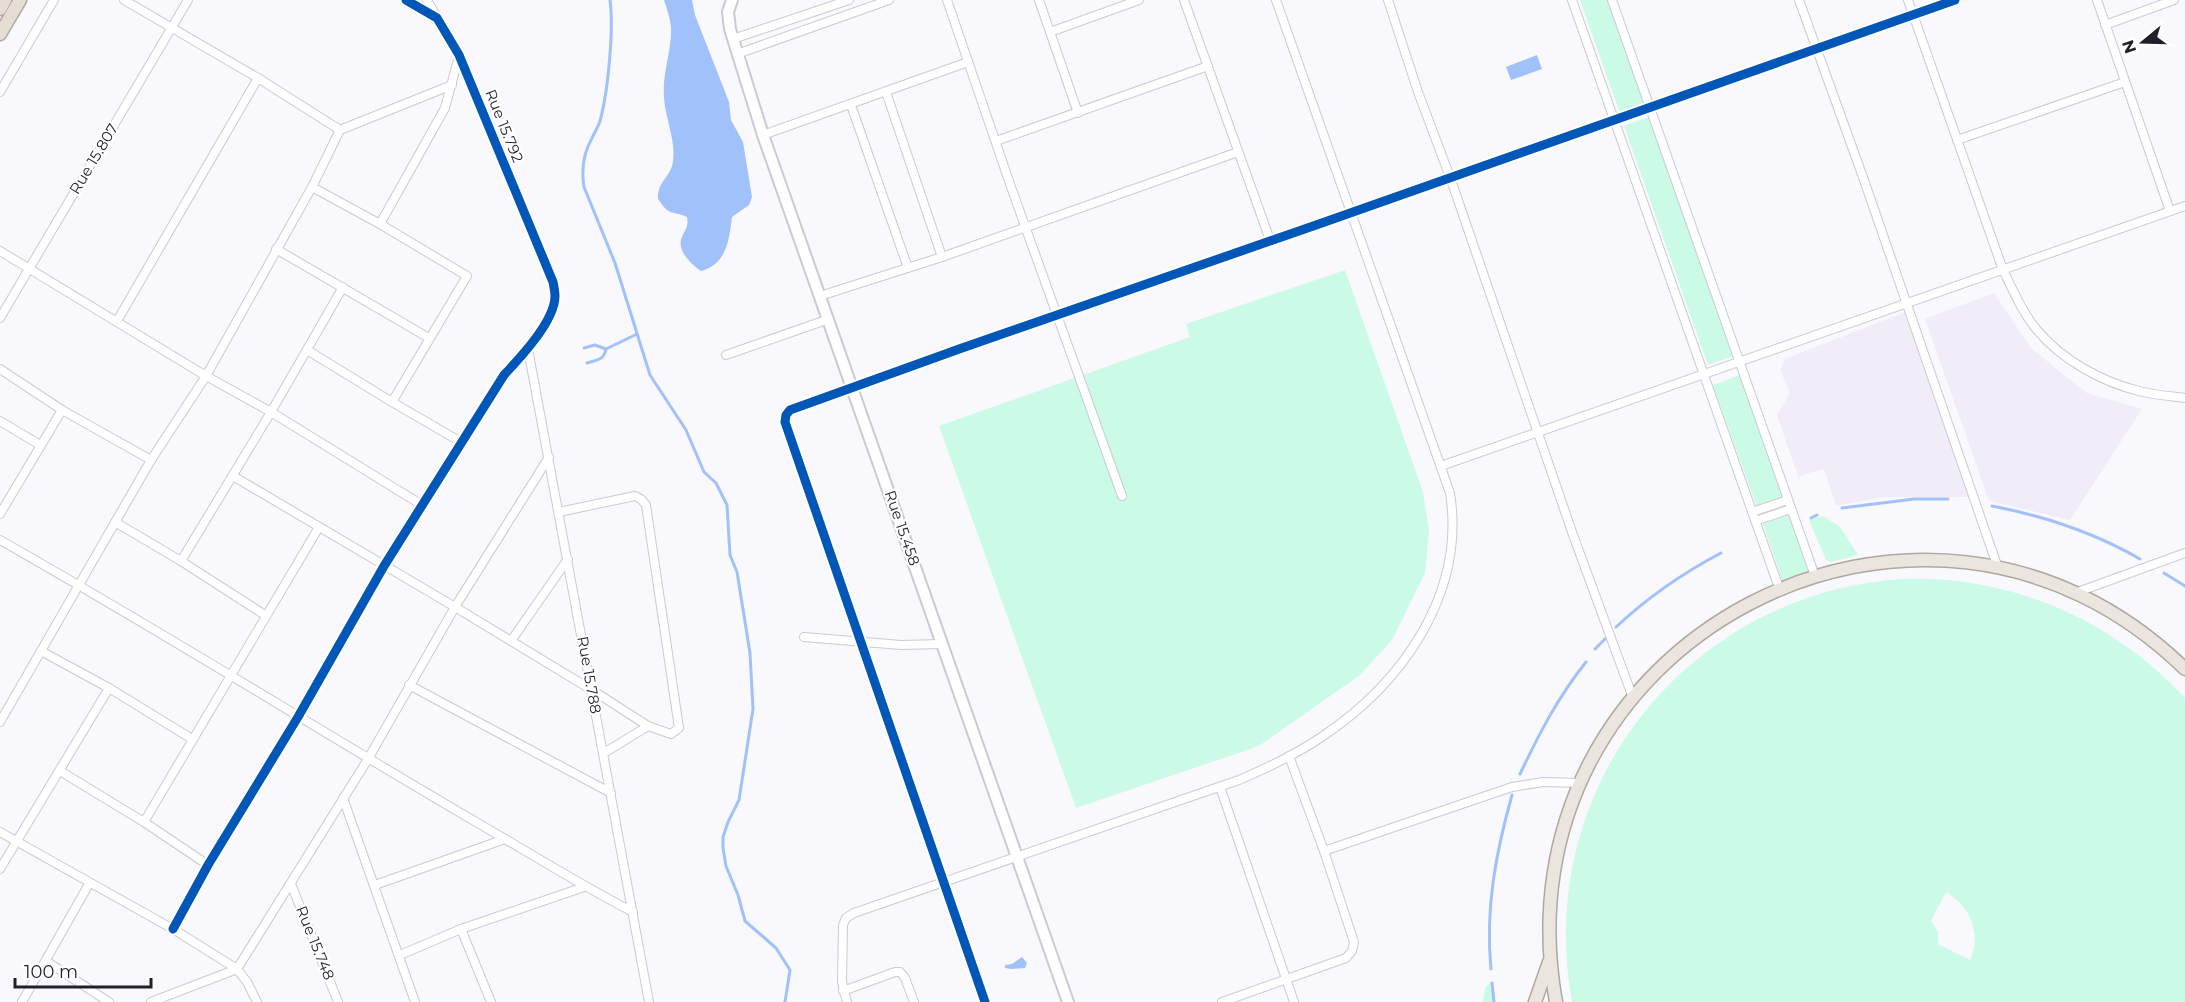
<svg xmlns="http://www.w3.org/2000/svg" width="2185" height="1002" font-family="Montserrat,sans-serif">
  <rect width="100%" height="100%" fill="#f9f8fd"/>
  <g fill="#f0edf9">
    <polygon points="1994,293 2031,348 2059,371 2087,393 2142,409 2070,520 1989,501 1925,319"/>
    <polygon points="1905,312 1971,497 1885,497 1836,506 1824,469 1802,475 1799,479 1777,415 1790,393 1780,370 1785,359"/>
  </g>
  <g fill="#cbfae7" fill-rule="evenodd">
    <polygon points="1580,0 1610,0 1646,104 1620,113"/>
    <polygon points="1649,117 1733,356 1708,365 1624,126"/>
    <polygon points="1345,270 1423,492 1429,531 1425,573 1392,640 1360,675 1259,746 1076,808 939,426 1190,337 1186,324"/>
    <polygon points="1740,375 1784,498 1757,507 1713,385"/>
    <polygon points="1791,514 1810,570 1782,580 1763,524"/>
    <polygon points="1823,516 1840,527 1858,555 1831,562 1826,560 1809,520"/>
    <path d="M1902,579c108,-4 210,40 283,119v304h-613c-39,-214 114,-408 330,-423zM1946,892c24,14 36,41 24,68l-32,-16v-12l-7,-11z"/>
    <polygon points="1492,982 1494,1002 1483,1002 1485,988"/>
  </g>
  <g fill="#a1c1fa">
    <path d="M664,0h28l3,15 34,87 2,18 12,22 9,55 -3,8 -17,12c-3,23 -5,47 -31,54 -9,-6 -23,-19 -20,-31 3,-11 8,-10 6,-23 -16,-7 -17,0 -29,-18 -1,-18 13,-21 15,-38 3,-21 -8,-43 -9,-64 -2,-24 8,-46 7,-70 -1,-9 -4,-18 -7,-27z"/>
    <polygon points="1537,55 1542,69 1511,80 1506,67"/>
    <polygon points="1022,957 1027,963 1025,968 1011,969 1005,968 1005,965 1012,964"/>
  </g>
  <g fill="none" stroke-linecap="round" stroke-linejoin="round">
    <g stroke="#a1c1fa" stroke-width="3">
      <path d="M610,0c4,29 -2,92 -10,121 -2,6 -5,11 -8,17 -9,16 -11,31 -8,49l31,76 35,112 36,55 18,42 12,11 11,22 3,50 7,17 13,81 3,56 -14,91 -11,22 -5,15v11l3,18 12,29 7,26 31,27 14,22 -5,32"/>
      <polyline points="584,348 595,345 606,349"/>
      <path d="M587,363c10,-3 17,-3 19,-14l31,-15"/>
      <path d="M1992,506c52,10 101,26 148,53"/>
      <polyline points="1842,508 1914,499 1948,499"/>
      <polyline points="1811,518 1817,515"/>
      <polyline points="2164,573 2185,586"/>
      <path d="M1616,627c31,-29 67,-54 105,-74"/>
      <polyline points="1595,649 1606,638"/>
      <path d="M1520,774c19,-40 38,-77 66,-112"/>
      <path d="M1491,969c-6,-60 5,-117 21,-174"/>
      <polyline points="1492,983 1494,1002"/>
    </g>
    <defs>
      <g id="minor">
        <polyline points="124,0 258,78 340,130"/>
        <polyline points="427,0 436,16"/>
        <polyline points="947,0 1011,187 1122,496"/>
        <polyline points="1039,0 1078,113"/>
        <polyline points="1184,0 1270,240"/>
        <polyline points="1388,0 1418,92 1450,177 1572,532 1633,698"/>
        <polyline points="1572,0 1779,588"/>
        <polyline points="1612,0 1815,576"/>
        <polyline points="1799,0 1864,180 1998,568"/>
        <path d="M1908,0l95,270c10,20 19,42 34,60 25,30 65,52 102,61 15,4 31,5 46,7"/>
        <polyline points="2097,0 2170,211"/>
        <polyline points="2105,25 2174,0"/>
        <polyline points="1050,32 1139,0"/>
        <polyline points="733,39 849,0"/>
        <polyline points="737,54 889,0"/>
        <polyline points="0,92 54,0"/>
        <polyline points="886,92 942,257"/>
        <polyline points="851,105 908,268"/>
        <polyline points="763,135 968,62"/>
        <polyline points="1957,140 2125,82"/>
        <polyline points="996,141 1208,66"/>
        <polyline points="380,224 445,108 459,56"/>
        <polyline points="276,249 429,338"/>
        <polyline points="0,251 206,376 271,412 422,505"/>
        <polyline points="820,296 942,257 1238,152"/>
        <polyline points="0,318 188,0"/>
        <polyline points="117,321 258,78"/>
        <polyline points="528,349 649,1002"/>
        <polyline points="307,350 392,402 467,276 380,224 312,187"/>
        <polyline points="726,355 829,319"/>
        <polyline points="0,369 62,410 151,460"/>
        <polyline points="392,402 461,442"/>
        <polyline points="0,421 40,445"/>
        <polyline points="1441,466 2185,206"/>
        <polyline points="233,476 455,607 592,690 648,726 671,734 679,728 646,505 641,499 635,496 559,512"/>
        <polyline points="1752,512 1788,500"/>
        <polyline points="0,514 62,410"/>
        <polyline points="1755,521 1791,509"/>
        <polyline points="115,522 181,561 265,615"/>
        <path d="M0,540c161,91 317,189 476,282 52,30 103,62 157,90"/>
        <polyline points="181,561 271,412 343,287"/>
        <polyline points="2075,593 2185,553"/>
        <polyline points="804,637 901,645 941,644"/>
        <polyline points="511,641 568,559"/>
        <polyline points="41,651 109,688 192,739"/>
        <polyline points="409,685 611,793"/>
        <polyline points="0,722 151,460 206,376 312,187 340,130 452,85"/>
        <polyline points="604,753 648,726"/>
        <polyline points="60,771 144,822 208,865"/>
        <polyline points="1220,787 1294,1002"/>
        <polyline points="343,798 415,1002"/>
        <polyline points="144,822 319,527"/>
        <polyline points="0,832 173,929 237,969 247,982 257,1002"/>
        <polyline points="1324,851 1512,787 1543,782 1581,783"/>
        <polyline points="0,869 109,688"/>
        <polyline points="291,884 338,1002"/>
        <polyline points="375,885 505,839"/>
        <path d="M173,929l35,-64 90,-148 86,-151 120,-191c16,-17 51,-54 51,-79 0,-4 -1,-9 -2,-14l-94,-227 -22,-37 -31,-18"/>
        <polyline points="461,929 491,1002"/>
        <polyline points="400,955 461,929 584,887"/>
        <polyline points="46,961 109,1002"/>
        <polyline points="237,969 368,759 455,607 549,457"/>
        <polyline points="843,991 895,972 900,972 905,978 914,1002"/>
        <polyline points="22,1002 89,884"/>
        <polyline points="151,1002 237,969"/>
        <path d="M847,1002l-5,-20 1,-57 3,-7 8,-5 385,-133c28,-12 56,-25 81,-42 82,-54 146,-144 130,-245l-174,-493"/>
        <polyline points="985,1002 785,422 786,415 790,410 962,348 1319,224 1955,0"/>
        <polyline points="1222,1002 1346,958 1352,951 1354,942 1324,851 1289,756"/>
      </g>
      <polyline id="secondary" points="732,0 728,12 730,29 763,135 1068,1002"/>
      <g id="primary">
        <polyline points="1535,1002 1549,962"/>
        <path d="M1556,1002c-65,-360 367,-589 629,-333"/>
      </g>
      <g id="trunk">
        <polyline points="0,9 5,0"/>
        <polyline points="0,34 20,0"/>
      </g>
    </defs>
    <use href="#minor" stroke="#cbcad3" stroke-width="10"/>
    <use href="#secondary" stroke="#cbcad3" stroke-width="14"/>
    <use href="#primary" stroke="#afa89e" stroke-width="15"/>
    <use href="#trunk" stroke="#afa89e" stroke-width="15"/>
    <use href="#minor" stroke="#fefeff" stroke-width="8"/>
    <use href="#secondary" stroke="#fefeff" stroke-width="10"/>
    <use href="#primary" stroke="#eae6df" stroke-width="12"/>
    <use href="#trunk" stroke="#e4ded5" stroke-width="12"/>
    <defs>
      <g id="cycleway">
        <path d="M173,929l35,-64 90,-148 86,-151 120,-191c16,-17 51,-54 51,-79 0,-4 -1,-9 -2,-14l-94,-227 -22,-37 -31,-18"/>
        <polyline points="985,1002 785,422 786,415 790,410 962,348 1319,224 1955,0"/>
      </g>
    </defs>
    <use href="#cycleway" stroke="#fff" stroke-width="13"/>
    <use href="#cycleway" stroke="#0057b8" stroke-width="9"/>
  </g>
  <g text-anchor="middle" stroke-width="4.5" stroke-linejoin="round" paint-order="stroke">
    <g font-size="15" fill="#221f2b" stroke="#fff">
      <text transform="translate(504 126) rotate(68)" y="5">Rue 15.792</text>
      <text transform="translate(94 159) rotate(-59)" y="5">Rue 15.807</text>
      <text transform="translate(902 528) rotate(71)" y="5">Rue 15.458</text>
      <text transform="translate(589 675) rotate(80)" y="5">Rue 15.788</text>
      <text transform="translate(315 943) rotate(68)" y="5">Rue 15.748</text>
    </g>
  </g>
  <g transform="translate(2143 42) rotate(251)" stroke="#ffffff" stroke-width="4.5" paint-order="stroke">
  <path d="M0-4.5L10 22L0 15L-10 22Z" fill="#221f2b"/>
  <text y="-9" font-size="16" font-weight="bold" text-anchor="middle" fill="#221f2b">N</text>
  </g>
  <path d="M15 978v9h136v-9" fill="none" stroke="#221f2b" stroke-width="3"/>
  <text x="24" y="978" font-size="18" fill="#221f2b" stroke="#ffffff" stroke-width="4.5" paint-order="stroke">100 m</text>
</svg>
